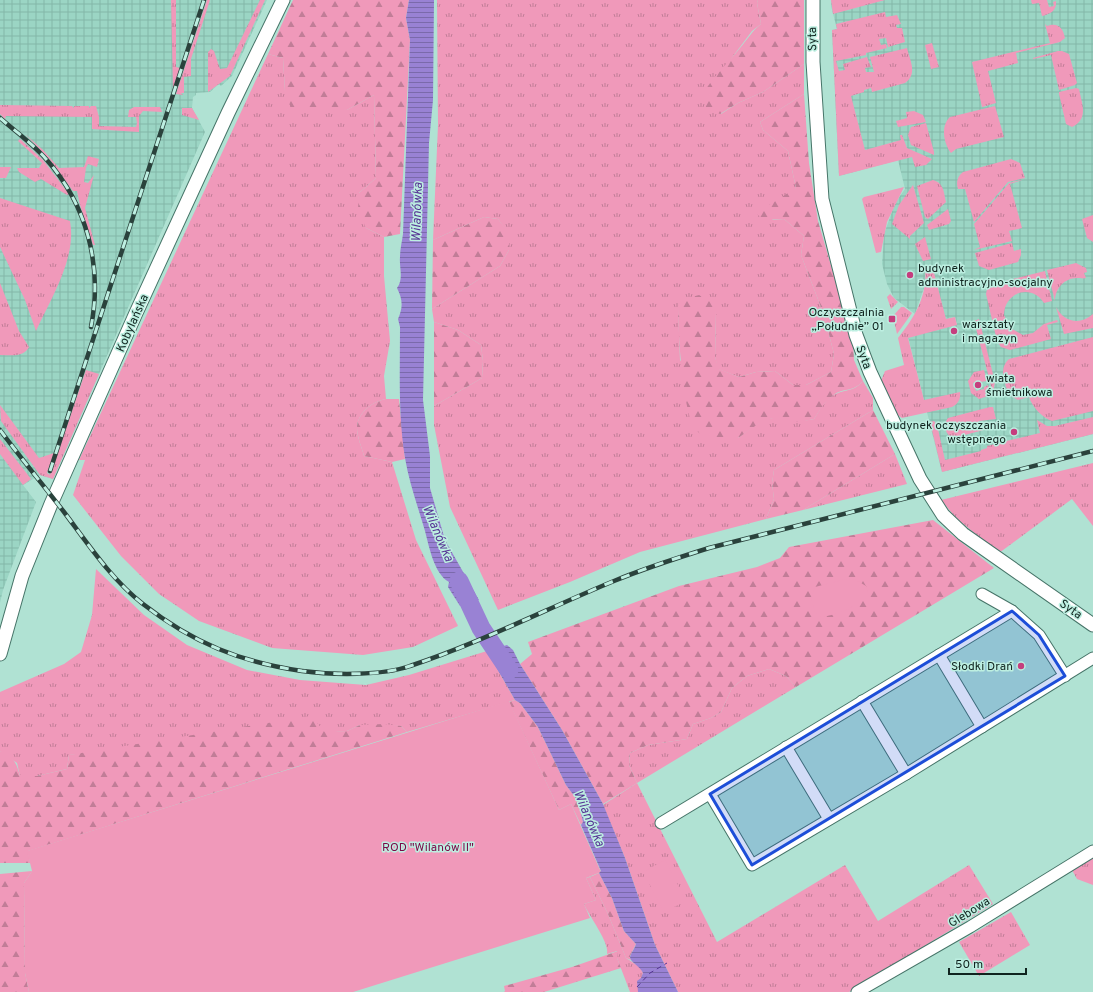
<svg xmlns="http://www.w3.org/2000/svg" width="1093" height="992" font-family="Overpass,sans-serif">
  <defs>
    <pattern id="industrial-grid" width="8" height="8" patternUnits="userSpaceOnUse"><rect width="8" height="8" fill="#9bd5c4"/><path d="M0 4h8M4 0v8" fill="none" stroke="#84b7a8"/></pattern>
    <pattern id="grass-tufts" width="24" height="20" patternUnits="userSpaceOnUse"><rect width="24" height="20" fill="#f099ba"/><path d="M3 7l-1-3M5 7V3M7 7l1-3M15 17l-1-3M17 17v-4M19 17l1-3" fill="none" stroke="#c17d97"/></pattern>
    <pattern id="forest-firs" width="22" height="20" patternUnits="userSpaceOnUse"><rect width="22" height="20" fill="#f099ba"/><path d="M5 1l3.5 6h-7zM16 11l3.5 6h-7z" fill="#c17d97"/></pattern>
    <pattern id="water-rules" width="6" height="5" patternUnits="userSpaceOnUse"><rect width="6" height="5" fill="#9982d4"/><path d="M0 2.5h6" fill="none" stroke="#7b6aab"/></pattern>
  </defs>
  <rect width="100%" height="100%" fill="#b0e2d3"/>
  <g fill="url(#industrial-grid)">
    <polygon points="0,0 267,0 232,76 221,86 219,84 210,92 196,93 196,95 193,97 192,108 205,132 53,479 40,475 23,485 36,502 3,590 0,603"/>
    <polygon points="831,0 1093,0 1093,434 942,472 908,337 957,324 955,317 946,319 925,267 925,285 915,314 894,298 887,284 882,264 884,234 895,203 905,189 898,160 839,176 832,30 837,29 831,6"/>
  </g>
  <g fill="url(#grass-tufts)">
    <polygon points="171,0 176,0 176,67 180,68 173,89"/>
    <polygon points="207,0 210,0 191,59 191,76 184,77 184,93 181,93 183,95 176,94"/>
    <polygon points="260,0 265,0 230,76 208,92 208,52 211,49 214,51 220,69 227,68"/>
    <path d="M437,0h321l-1,3 4,21 -9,7 -21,28 -10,55 17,-11 25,-11 41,-28v30l-44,28 3,8 25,21 8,37 -24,32 12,-1 20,17 -3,19 23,60 10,39 -3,18 -25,13h-13l-18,-14 -19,1 -17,5 -21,-8 -3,-12 1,-44 -38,-8 2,55 58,78c9,-6 24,-20 35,-20 17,0 22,5 41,1 6,-9 12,-22 24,-26 11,-4 16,-2 25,-12l10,17v12l-99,60 -2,13 2,16 -8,20 -126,33 -70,30 -72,28 -48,-103 -16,-82v-19l48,-28 1,-17 -2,-16 -23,-15 -24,-8 -2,-13 68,-43 9,-16 -1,-17 -10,-14 -14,-2 -51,23 5,-115z"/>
    <polygon points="831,0 885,0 833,14"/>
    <path d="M1031,0h16l2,7 5,-1 -1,-4 3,-1c1,9 -5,13 -14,15l-3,-13 -7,1z"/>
    <path d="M885,12l1,5 11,-2 4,9 -5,1 1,3h5l3,14 -17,5 -2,-9 -7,1 2,6 5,-1 1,4 -21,5v2l-30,6 3,10 6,-1 -2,-6 24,-7 4,10 -6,1 1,4h8l-4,-15 37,-9c3,13 11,26 -2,35l-33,9 -1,-4 -7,2v2l-13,4 14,54 36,-10 -1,-5h2l5,13 25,11 -6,6 -11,2 -3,-10 -73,19 -7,-146 5,-1 -1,-5z"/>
    <path d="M1045,24l2,2c11,-4 16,2 18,12l-5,4 -44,11 2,10 -30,8 8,32 -14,4 -10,-45 78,-19z"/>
    <polygon points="932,43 939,67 931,69 925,45"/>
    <polygon points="1058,51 1062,51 1069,54 1077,83 1075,85 1059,90 1051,55 1033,59 1033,58"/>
    <path d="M268,54l15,4 2,33 62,19 27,-15 2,83 -17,15 7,35 18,9v39l6,65 -6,35 2,23c-13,2 -29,14 -29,29 0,9 5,20 7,28l28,6 24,78 42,86 -45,21 -50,8 -91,-7 -73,-27 -40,-27 -38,-38 -48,-61 12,-35h-6z"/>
    <path d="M1076,88l3,1c3,15 10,30 -7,38l-6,-3 -7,-30v-2z"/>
    <polygon points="0,105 72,106 74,108 74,106 89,106 89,108 91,106 96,106 99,117 99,126 136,127 137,123 136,117 128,117 129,110 134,107 160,107 162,112 143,111 139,116 139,132 92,129 92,117 6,116 5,119 0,114"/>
    <path d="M995,106l9,31 -48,12 -5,4c-7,-9 -11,-27 -1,-36z"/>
    <polygon points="182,108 192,108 199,120 182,115"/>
    <polygon points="914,111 923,115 926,122 898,127 896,121 907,118 906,112"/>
    <polygon points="926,123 934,152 934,155 911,145 908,135 911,127"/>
    <polygon points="25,134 43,150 59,168 84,167 88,156 99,159 97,167 88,164 86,168 84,182 88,183 94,175 85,208 95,245 93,245 80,205 77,191 73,191 51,161"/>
    <polygon points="20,139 43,160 69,194 67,195 41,179 35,182 19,172 17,168 39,168 42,163 18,141"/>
    <path d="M1011,159l9,4 5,15 -17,4 -34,40 -9,-33h-7c-2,-7 -1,-12 5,-17z"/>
    <polygon points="0,167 11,167 6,178 0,178"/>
    <polygon points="1025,179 1010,184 1022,228 1009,231 1012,241 974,250 980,247 974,224 1009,183"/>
    <path d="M933,180c11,3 11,13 13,22l-18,17 -3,-2 -8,-31z"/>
    <polygon points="913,185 924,223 910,236 910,239 892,224 899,205"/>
    <polygon points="904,187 887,222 881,252 876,253 862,199 864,197"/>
    <path d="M0,198l70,23c7,37 -19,77 -34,110l-11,-31 -25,-53z"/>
    <polygon points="948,209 951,221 949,224 929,230 927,225"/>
    <polygon points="1093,215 1093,242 1087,238 1082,219"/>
    <polygon points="925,237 931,259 923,261 915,244"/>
    <polygon points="1012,243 1014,251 1021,249 1021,255 1018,262 989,270 979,266 975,253"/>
    <path d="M1076,263l10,5 1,4 -3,1 2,5c-4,1 -5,0 -9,0 -13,0 -22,11 -22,23l-8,-31z"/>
    <path d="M932,265l14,54 9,-2 2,8 -49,13 16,62 36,-8c1,7 -2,12 -8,15l-50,11 -6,-4 -15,-33 4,-10 19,-6 -6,-27c17,-21 30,-43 27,-71z"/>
    <path d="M1045,271l7,30 -8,2c-12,-20 -40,-11 -40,12l6,13 13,7 10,-2 11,-9 13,-4 1,2 -11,3 4,14 -41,11 -9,-3 -4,-6 -11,-47 1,-5 6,-5z"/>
    <path d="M0,283l19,48 10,16c-6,11 -18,8 -29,8z"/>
    <polygon points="890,294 898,302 891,309 887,297"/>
    <polygon points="901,307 904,307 912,313 897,334 893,316"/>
    <path d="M1056,307c8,15 24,19 37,7v14l-29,6z"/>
    <polygon points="979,319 995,382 993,393 974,321"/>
    <path d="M1093,337v74l-41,10c-9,-3 -20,-14 -23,-24l-11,3 -9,-5c-4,-12 -11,-26 0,-36z"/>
    <polygon points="86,370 99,374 53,479 40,475 1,421 0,405 39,458 54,453 47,473 50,475"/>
    <polygon points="984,370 987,381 973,383 976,391 984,389 984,387 988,385 991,395 979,399 971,393 968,381 974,372"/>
    <path d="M990,407h3l3,12 -17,2 2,7 16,-6 1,4 -3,1 -38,10h-6c-7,-5 -8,-13 -3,-19z"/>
    <polygon points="1093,417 1093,434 942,472 930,422 934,421 937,425 945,460 981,451 981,450 987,448 987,446 995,444 995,437 1000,436 1002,442 1040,433 1037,420 1047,426 1055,426"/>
    <polygon points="0,439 31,479 23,485 0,454"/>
    <polygon points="895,454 907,484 803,510"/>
    <polygon points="1093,463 1093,526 1072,499 999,553 956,518 941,500"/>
    <polygon points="96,569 144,615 187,645 247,670 300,680 366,685 409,675 487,651 515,700 407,732 401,726 360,725 347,731 69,755 67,769 37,776 20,776 17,763 0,751 0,692 64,664 81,652 92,615"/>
    <polygon points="769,669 786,676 796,687 637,783 717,942 845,865 878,921 969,865 993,904 849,992 678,992 655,945 625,858 603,805 637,783 629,765 630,753 648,745 687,739 693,724 711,718 721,712 732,688 747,676"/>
    <polygon points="1093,858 1093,885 1077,879 1072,870"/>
    <path d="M590,877l18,37 18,44 14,9 3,6 -5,19h-8l-13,-34v-7l-10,3c3,-11 -18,-38 -23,-50l12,-4 -10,-22z"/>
    <polygon points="1011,912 1030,945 979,976 959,942"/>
  </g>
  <g fill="url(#forest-firs)">
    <polygon points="293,0 409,0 406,18 410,40 400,234 384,237 366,228 358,209 359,193 376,178 374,95 347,110 291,108 285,91 283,58 268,54"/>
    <path d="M758,0h46v64l-41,28 -25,11 -18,11 -14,-6 -4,-13c11,-18 25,-31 38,-47 7,-8 12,-17 21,-24l-4,-21z"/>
    <path d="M804,94l5,69 9,58 35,120 1,19 9,21c-11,12 -17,6 -28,13 -10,7 -15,16 -21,25l-14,3 -28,-4 -14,6 -20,14 -23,5c-5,-3 -13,-7 -18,-12 -15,-15 -19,-103 -19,-126l6,-6 15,-4 12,7 5,11 -1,44 4,12 20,8 17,-5 19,-1 18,14h13l25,-13 3,-18 -10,-39 -23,-60 3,-19 -20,-17 -21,1 -7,-7 40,-25 -8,-37 -25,-21 -3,-8z"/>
    <polygon points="484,217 498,219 509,233 509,250 500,266 432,309 433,240"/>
    <polygon points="434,322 458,330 481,345 483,361 482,378 434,406"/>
    <path d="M386,399h13l6,60 -13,3 -28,-6c-2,-8 -7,-19 -7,-28 0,-15 16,-27 29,-29z"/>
    <polygon points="873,410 895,454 803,510 766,519 774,499 772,483 774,470"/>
    <polygon points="933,520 994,568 796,687 786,676 769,669 747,676 732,688 721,712 711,718 693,724 687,739 648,745 630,753 629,765 637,783 603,804 562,730 520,664 532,654 528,642 679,586 757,567 780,558 789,547"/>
    <polygon points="515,700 520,703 538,727 566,785 578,801 583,822 581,825 571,804 559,810 509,702"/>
    <path d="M311,716l14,16 22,-1 13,-6 24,-1 17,2 6,6 -379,119 2,12h-30v-112c13,4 17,13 20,25h17l30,-7 2,-14z"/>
    <polygon points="32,871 24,883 25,973 29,992 0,992 0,874"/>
    <polygon points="599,873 612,898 624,931 636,944 630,956 631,960 626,958 608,914 590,877"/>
    <polygon points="618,951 617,958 621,968 544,992 504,992 505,991 504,986 572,967"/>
  </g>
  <g fill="#f099ba">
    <path d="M846,579l10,1 10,6 2,8c-15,15 -26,19 -46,23l-7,-5 -4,-14 4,-11z"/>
    <polygon points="509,701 559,810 571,804 601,872 586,878 596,900 584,904 590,918 353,992 29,992 25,973 24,883 32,871 27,851"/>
    <polygon points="665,860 686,901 664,912 643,872"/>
  </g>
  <g fill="url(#water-rules)">
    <path d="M409,0h25l-1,100 -4,43 -6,257 7,56v32l15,52 34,60 -19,6 -12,-19 1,-5c-15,-8 -20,-36 -24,-51 -7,-24 -16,-49 -20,-73 -7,-44 -5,-87 -5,-131l-2,-8c5,-12 5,-19 -1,-31 7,-9 2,-21 3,-31 0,-8 2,-15 3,-23l7,-194 -4,-22z"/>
    <path d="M507,645l6,5 7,14 42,66 41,74 22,54 30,87 23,47h-40l-1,-11 4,-3 2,-5c-3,-7 -13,-11 -13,-16 1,-4 5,-9 6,-13l-12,-13 -12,-33 -13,-25 2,-2 -20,-46 2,-3 -5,-21 -12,-16 -28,-58 -18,-24 -5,-3 -28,-49z"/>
  </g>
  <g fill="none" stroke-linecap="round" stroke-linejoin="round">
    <polyline stroke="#9982d4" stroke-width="19" points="459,581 481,628 509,670"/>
    <polyline stroke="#563494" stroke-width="1" stroke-dasharray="5 4" stroke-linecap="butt" points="637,987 650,973 667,963"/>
    <defs>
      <g id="minor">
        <polyline points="982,594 1012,611 1039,635 1065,676"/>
        <polyline points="939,655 982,727"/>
        <polyline points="862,701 906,774"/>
        <polyline points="786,747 829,819"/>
        <polyline points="710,794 752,865 906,774 1093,658"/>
        <polyline points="661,823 1012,611"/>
        <polyline points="857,992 970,927 1093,851"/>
      </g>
      <g id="tertiary">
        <polyline points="813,0 813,62 822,199 856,335 870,372 920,479 943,515 963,534 1093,625"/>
        <polyline points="0,654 22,576 51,504 136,313 228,113 283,0"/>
      </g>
    </defs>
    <use href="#minor" stroke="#467468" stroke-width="13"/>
    <use href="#tertiary" stroke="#467468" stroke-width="15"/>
    <use href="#minor" stroke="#fff" stroke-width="11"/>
    <use href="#tertiary" stroke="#fff" stroke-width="13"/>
    <defs>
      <g id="rail">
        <path d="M0,118c15,13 32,25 46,41 41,46 57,107 45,168"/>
        <path d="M0,430c21,28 43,55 64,82 24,32 47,67 79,92 50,39 97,58 159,67 30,4 80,5 108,-5 70,-23 136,-57 204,-85 31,-13 63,-23 95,-33l384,-97"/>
        <polyline points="50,471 204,0"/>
      </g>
    </defs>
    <use href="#rail" stroke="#2a423c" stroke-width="4.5"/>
    <use href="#rail" stroke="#bdefe1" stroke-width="3" stroke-dasharray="9" stroke-linecap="butt"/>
  </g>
  <path fill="#1d4ed8" fill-opacity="0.2" stroke="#1d4ed8" stroke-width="3" stroke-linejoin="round" d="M1012,611l27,24 26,41 -313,189 -42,-71z"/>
  <g fill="#c53e7e" stroke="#bdefe1" stroke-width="1.5">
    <circle cx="910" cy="275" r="4"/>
    <rect x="888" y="315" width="8" height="8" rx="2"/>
    <circle cx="954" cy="331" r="4"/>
    <circle cx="978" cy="385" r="4"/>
    <circle cx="1014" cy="432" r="4"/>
    <circle cx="1021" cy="666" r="4"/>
  </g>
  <g text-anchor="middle" stroke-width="3" stroke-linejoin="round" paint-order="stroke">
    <g font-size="12" fill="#10241f" stroke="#bdefe1">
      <text transform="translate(812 39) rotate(-91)" y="4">Syta</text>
      <text transform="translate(132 323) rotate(-66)" y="4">Kobylańska</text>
      <text transform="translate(864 357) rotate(69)" y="4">Syta</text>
      <text transform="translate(1071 609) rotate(35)" y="4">Syta</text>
      <text transform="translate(969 912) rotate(-32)" y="4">Glebowa</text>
    </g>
    <g font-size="12" fill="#10241f" stroke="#bdefe1" text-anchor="start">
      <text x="918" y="272">budynek<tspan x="918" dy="14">administracyjno-socjalny</tspan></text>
      <text x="884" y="316" text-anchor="end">Oczyszczalnia<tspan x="884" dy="14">„Południe” 01</tspan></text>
      <text x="962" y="328">warsztaty<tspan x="962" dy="14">i magazyn</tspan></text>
      <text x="986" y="382">wiata<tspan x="986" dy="14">śmietnikowa</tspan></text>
      <text x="1006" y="429" text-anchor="end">budynek oczyszczania<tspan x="1006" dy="14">wstępnego</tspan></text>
      <text x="1013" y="670" text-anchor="end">Słodki Drań</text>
    </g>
    <g font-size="12" fill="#7a0646" stroke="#bdefe1">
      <text x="428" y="851">ROD "Wilanów II"</text>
    </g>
    <g font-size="13" font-style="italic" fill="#563494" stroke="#bdefe1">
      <text transform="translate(416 212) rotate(-88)" y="5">Wilanówka</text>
      <text transform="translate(439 533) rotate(67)" y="5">Wilanówka</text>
      <text transform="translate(590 818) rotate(67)" y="5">Wilanówka</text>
    </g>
  </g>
  <path d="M949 968v6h77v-6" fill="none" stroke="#10241f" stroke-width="2"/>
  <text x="955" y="968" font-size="12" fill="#10241f" stroke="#bdefe1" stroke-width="3" paint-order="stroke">50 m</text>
</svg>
